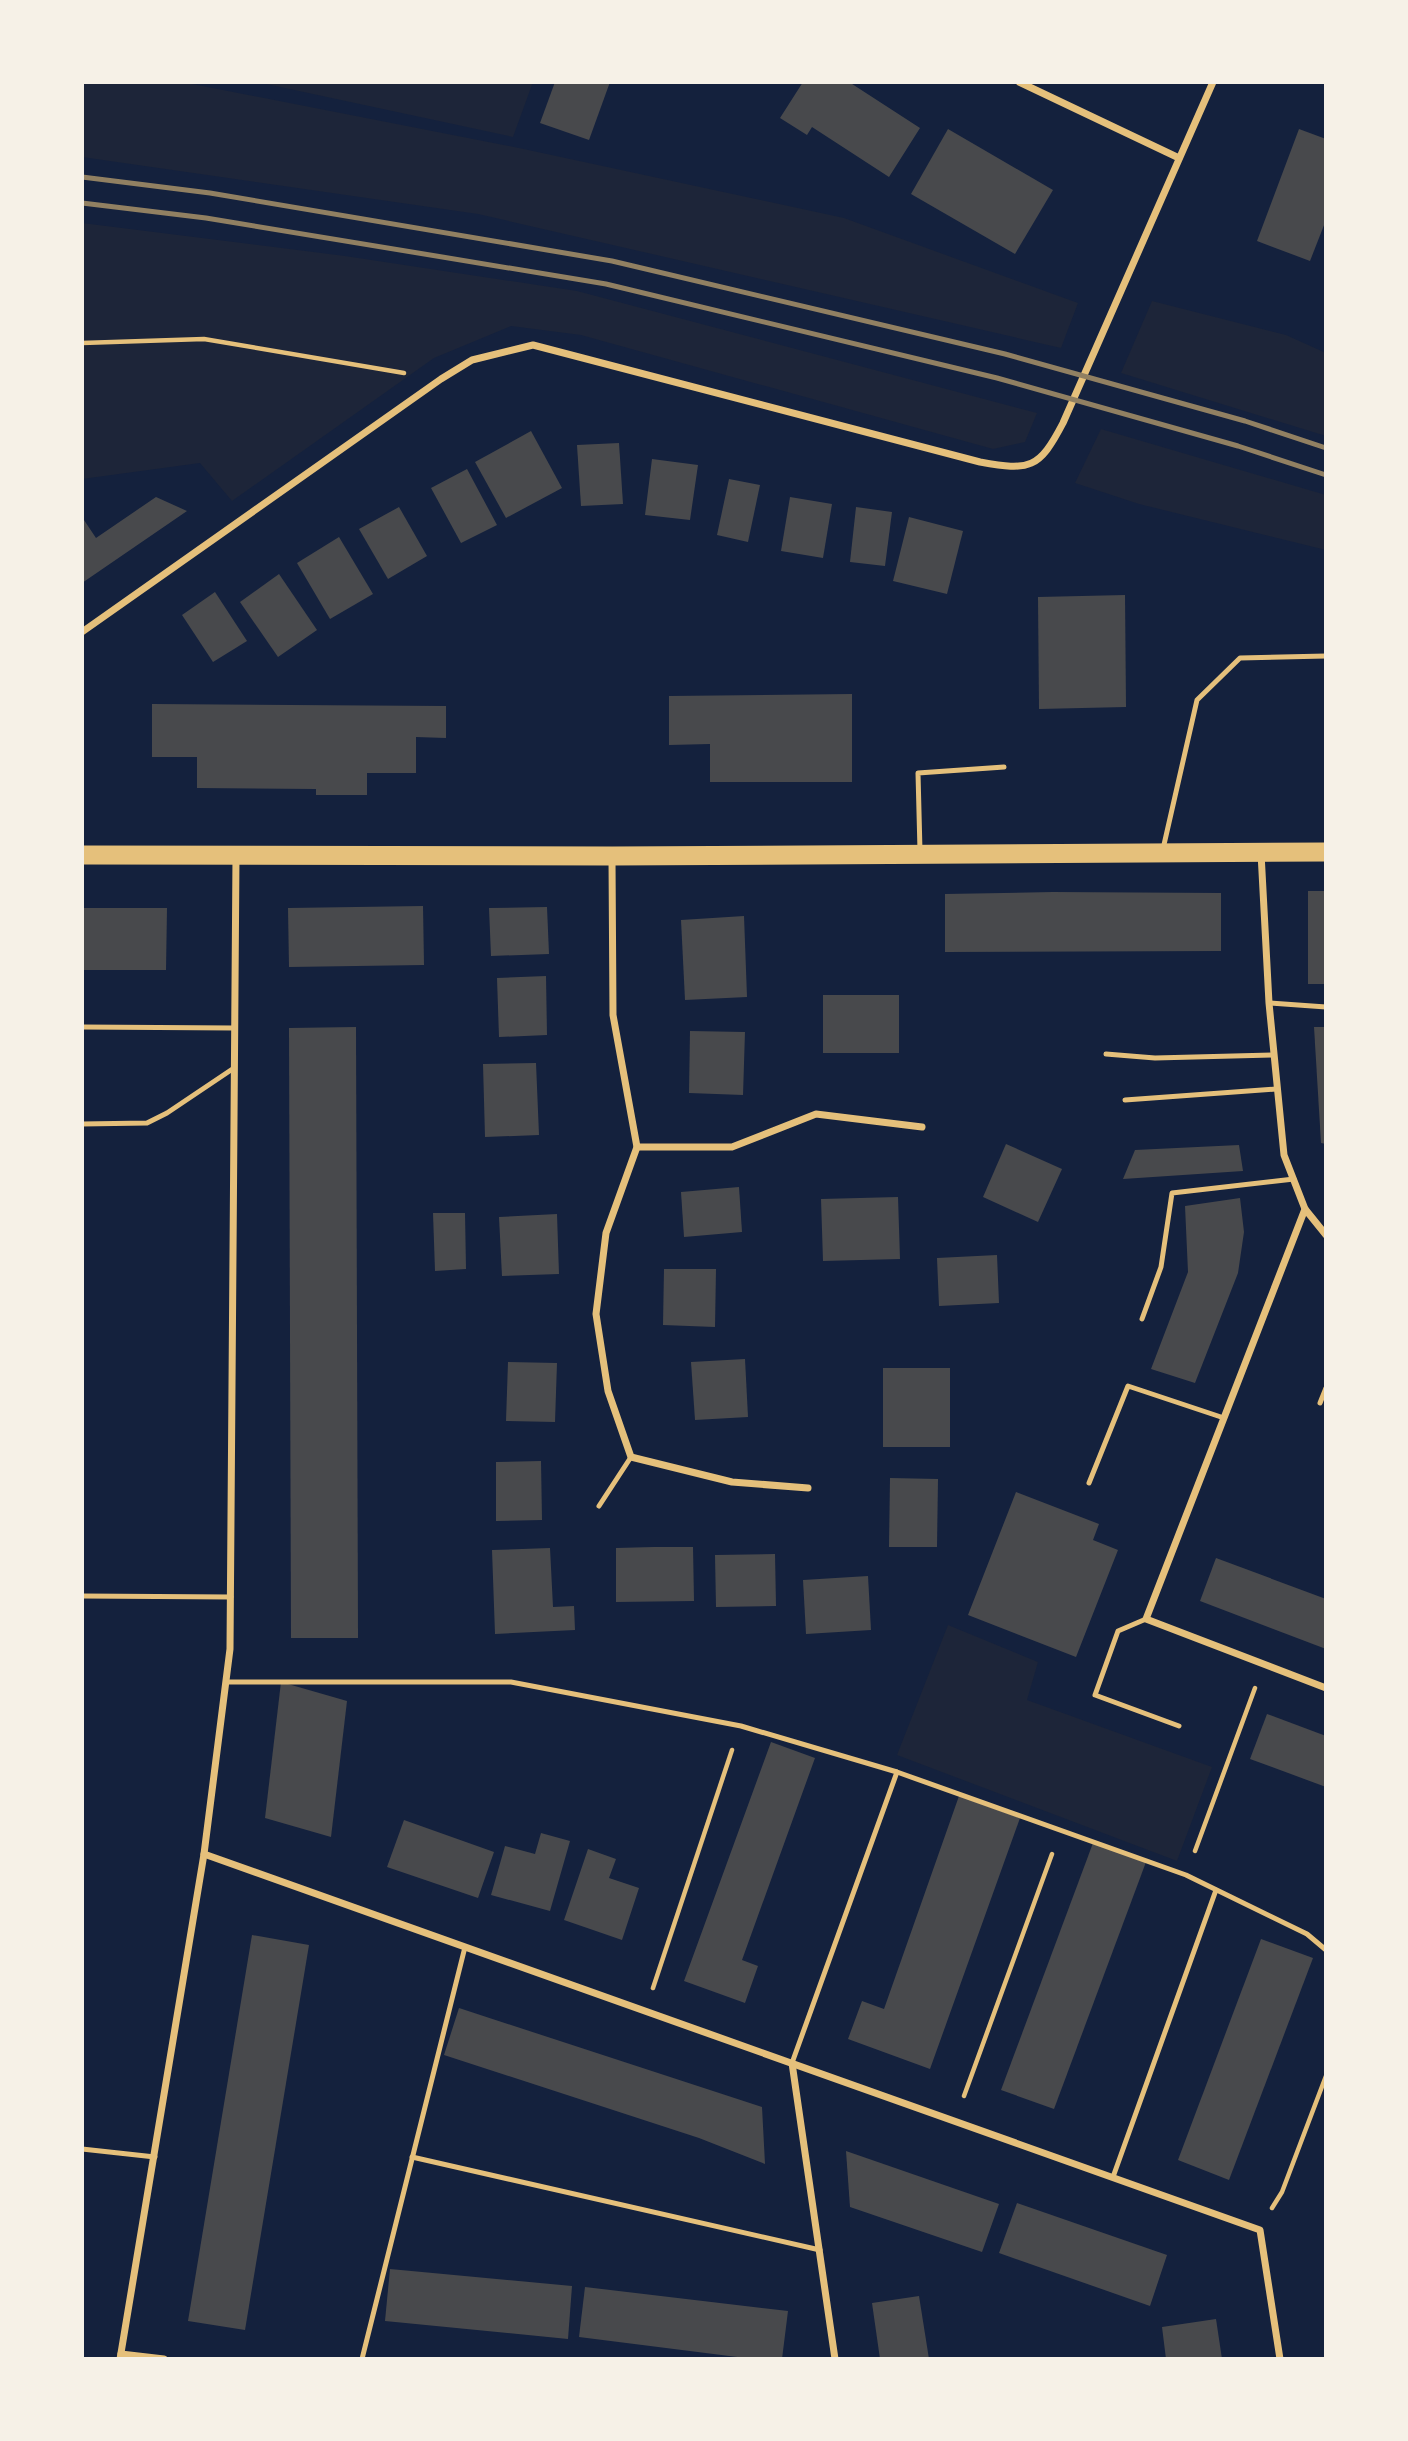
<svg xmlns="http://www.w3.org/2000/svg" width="1408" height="2441" font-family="Inter,sans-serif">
  <rect width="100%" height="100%" fill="#14213d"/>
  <g fill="#1d2539">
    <polygon points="82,82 182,82 519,148 844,218 1078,303 1061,348 478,214 82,157"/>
    <polygon points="257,82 533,82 513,137"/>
    <polygon points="82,223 345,256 577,291 1037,413 1025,442 993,449 581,335 511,326 434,358 232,501 200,463 82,479"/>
    <polygon points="1152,301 1286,335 1326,353 1326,436 1121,373"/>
    <polygon points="1101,429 1326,495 1326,550 1139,504 1075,483"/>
    <polygon points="948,1625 1038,1662 1027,1700 1212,1767 1177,1861 897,1755"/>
  </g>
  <g fill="#48494c">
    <polygon points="555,82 610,82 589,140 540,123"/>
    <polygon points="803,82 849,82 920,128 889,177 812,127 807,135 780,118"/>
    <polygon points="948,129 1053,190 1015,254 911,194"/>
    <polygon points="1299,129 1326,139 1326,220 1310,261 1257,241"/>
    <polygon points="531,431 562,488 506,518 475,462"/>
    <polygon points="619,443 623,504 581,506 577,445"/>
    <polygon points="652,459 698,465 690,520 645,515"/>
    <polygon points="467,469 497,525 461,543 431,488"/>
    <polygon points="729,479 760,485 748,542 717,535"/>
    <polygon points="156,497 187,511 82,583 82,517 96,538"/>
    <polygon points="790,497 832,504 823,558 781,551"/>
    <polygon points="399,507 427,556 388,579 359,529"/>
    <polygon points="856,507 892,512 885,566 850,562"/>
    <polygon points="909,517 963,531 947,594 893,581"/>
    <polygon points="339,537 373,594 330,619 297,563"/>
    <polygon points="279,574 317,630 278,657 240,602"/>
    <polygon points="215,592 247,641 213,662 182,615"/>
    <polygon points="1125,595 1126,707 1039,709 1038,597"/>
    <polygon points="852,694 852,782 710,782 710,744 669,745 669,696"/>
    <polygon points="152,704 446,706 446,738 416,737 416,773 367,773 367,795 316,795 316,789 197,788 197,757 152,757"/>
    <rect x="1308" y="891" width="18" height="93"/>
    <polygon points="1053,892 1221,893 1221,951 945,952 945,894"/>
    <polygon points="423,906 424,965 289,967 288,908"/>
    <polygon points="547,907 549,954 491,956 489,908"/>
    <polygon points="82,908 167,908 166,970 82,970"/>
    <polygon points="744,916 747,997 685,1000 681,920"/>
    <polygon points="546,976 547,1035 499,1037 497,978"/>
    <rect x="823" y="995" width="76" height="58"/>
    <polygon points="356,1027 358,1638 291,1638 289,1028"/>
    <polygon points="1314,1027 1326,1027 1326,1144 1321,1143"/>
    <polygon points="690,1031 745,1032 743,1095 689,1093"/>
    <polygon points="536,1063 539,1135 485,1137 483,1064"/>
    <polygon points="1006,1144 1062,1169 1038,1222 983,1197"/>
    <polygon points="1239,1145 1243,1171 1123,1179 1135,1150"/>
    <polygon points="739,1187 742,1232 684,1237 681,1192"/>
    <polygon points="898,1197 900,1259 823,1261 821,1199"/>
    <polygon points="1240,1198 1244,1232 1238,1273 1195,1383 1151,1369 1188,1272 1185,1206"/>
    <polygon points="433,1213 465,1213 466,1269 435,1271"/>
    <polygon points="557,1214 559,1274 502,1276 499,1217"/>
    <polygon points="997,1255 999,1303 939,1306 937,1258"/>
    <polygon points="664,1269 716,1269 715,1327 663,1325"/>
    <polygon points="745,1359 748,1417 695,1420 691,1362"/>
    <polygon points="508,1362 557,1363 555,1422 506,1421"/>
    <rect x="883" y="1368" width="67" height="79"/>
    <polygon points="541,1461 542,1520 496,1521 496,1462"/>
    <polygon points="890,1478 938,1479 937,1547 889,1547"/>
    <polygon points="1016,1492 1099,1524 1093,1540 1118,1550 1076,1657 968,1615"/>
    <polygon points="654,1547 693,1547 694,1601 616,1602 616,1548"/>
    <polygon points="550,1548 553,1607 574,1606 575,1630 495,1634 492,1550"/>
    <polygon points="775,1554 776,1606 716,1607 715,1555"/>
    <polygon points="1216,1558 1326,1599 1326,1649 1200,1601"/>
    <polygon points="868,1576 871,1630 806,1634 803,1580"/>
    <polygon points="281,1682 347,1701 331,1837 265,1818"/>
    <polygon points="1267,1714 1326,1736 1326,1787 1250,1759"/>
    <polygon points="771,1742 815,1758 742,1960 758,1966 745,2003 684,1981"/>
    <polygon points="959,1796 1020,1818 930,2069 848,2039 862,2001 884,2009"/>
    <polygon points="404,1820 494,1852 478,1898 387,1867"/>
    <polygon points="541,1833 570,1841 550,1911 491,1895 505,1846 535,1854"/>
    <polygon points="1093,1843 1146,1862 1054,2109 1001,2090"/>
    <polygon points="588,1849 616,1859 609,1878 639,1888 622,1940 564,1920"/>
    <polygon points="252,1935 309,1945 245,2330 188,2321"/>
    <polygon points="1261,1939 1313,1958 1229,2180 1178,2160"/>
    <polygon points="459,2008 762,2107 765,2164 699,2138 444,2055"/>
    <polygon points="846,2151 999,2204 982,2252 850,2207"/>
    <polygon points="1017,2203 1167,2255 1150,2306 999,2253"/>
    <polygon points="390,2269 572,2286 568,2339 385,2321"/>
    <polygon points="585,2287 788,2311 782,2359 753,2359 579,2337"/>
    <polygon points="919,2296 929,2359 880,2359 872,2303"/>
    <polygon points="1216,2319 1222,2359 1166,2359 1162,2327"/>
  </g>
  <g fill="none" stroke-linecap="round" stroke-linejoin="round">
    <g stroke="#e5c07b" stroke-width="4.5">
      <polyline points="82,343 204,339 404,373"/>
      <polyline points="1195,1851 1255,1688"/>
      <polyline points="653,1988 732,1750"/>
      <polyline points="964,2096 1052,1854"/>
      <polyline points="1272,2208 1282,2192 1326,2076"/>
    </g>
    <g stroke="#e5c07b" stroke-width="5">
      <polyline points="1163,849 1197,700 1240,658 1326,656"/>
      <polyline points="920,851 918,773 1004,767"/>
      <polyline points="1269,1003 1326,1007"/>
      <polyline points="82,1027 234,1028"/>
      <polyline points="1106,1054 1155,1058 1274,1055"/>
      <polyline points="1125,1100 1276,1089"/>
      <polyline points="82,1124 147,1123 167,1113 234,1068"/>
      <polyline points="1142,1319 1161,1267 1172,1193 1294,1179"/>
      <polyline points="1320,1403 1326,1388"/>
      <polyline points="1089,1483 1128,1386 1224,1418"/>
      <polyline points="599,1506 631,1457"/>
      <polyline points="82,1596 231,1597"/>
      <polyline points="1146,1619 1118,1631 1095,1695 1179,1726"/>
      <polyline points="226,1682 511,1682 741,1726 897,1772 1186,1875 1307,1934 1326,1950"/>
      <polyline points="792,2063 897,1772"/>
      <polyline points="82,2149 155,2157"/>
      <polyline points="412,2157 820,2250"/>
      <polyline points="1113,2177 1216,1890"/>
      <polyline points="362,2359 465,1947"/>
    </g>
    <g stroke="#e5c07b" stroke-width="7">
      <polyline points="1019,82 1179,158"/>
      <path d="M82,632l359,-253 31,-19 61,-15 447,117c50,9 59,7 83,-39l150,-341"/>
      <polyline points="1261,853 1269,1003 1284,1155 1305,1209 1326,1235"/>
      <polyline points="612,859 613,1015 637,1147 606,1233 596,1314 608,1391 631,1457 732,1482 808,1488"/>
      <polyline points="637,1147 732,1147 816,1114 922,1127"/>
      <polyline points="1305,1209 1146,1619 1326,1688"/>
      <polyline points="204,1854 1260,2230 1280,2359"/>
      <polyline points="792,2063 835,2359"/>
      <polyline points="121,2354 164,2359"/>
      <polyline points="120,2359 204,1854 230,1649 236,856"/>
    </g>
    <polyline stroke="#e5c07b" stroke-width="19" points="82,855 612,856 1326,852"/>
    <g stroke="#918062" stroke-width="5">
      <polyline points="82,177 210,193 612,261 1005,354 1245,421 1326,448"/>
      <polyline points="82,203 206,218 606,284 997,378 1238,446 1326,475"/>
    </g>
  </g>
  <rect width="1408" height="2441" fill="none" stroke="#f6f1e7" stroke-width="168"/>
</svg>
